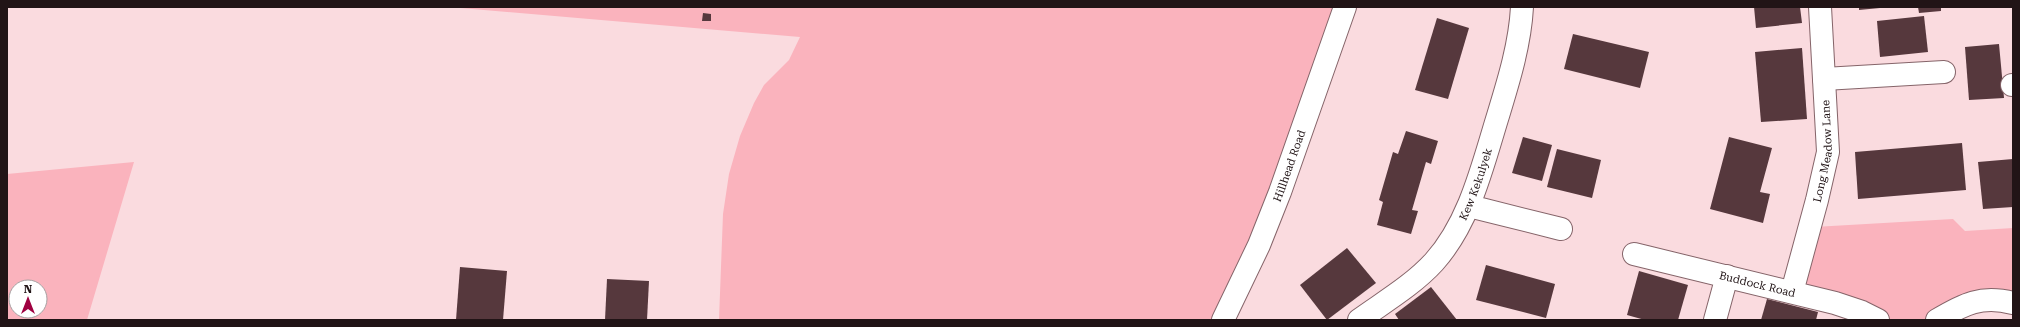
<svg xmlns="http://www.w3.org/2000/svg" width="2020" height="327" font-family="'Roboto Serif',serif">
  <rect width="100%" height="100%" fill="#fadbdf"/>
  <g fill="#fab3bd" fill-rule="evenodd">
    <polygon points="449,7 1344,7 1221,320 719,320 723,214 729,174 740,136 754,103 764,85 789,60 800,37"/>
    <path d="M134,162l-47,158h-80v-146zM16,287h24v24h-24z"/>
    <polygon points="1953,219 1965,231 2013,228 2013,300 1933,320 1883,320 1796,290 1814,227"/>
  </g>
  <g fill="#56383d">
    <polygon points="1754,7 1800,7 1802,23 1756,28"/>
    <polygon points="1859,7 1880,7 1880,8 1859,10"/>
    <polygon points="1918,7 1941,7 1941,11 1919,13"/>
    <polygon points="703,13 711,14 711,21 702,21"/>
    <polygon points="1924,16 1928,52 1880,57 1877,21"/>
    <polygon points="1437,18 1469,28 1448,99 1415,90"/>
    <polygon points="1573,34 1649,52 1640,88 1564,69"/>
    <polygon points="1999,44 2004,98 1969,100 1965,47"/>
    <polygon points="1802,48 1807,119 1761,122 1755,52"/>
    <polygon points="1406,131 1438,141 1431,164 1426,162 1412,210 1418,211 1411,234 1377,225 1383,202 1379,200 1393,152 1398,154"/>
    <polygon points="1523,137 1552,145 1542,181 1512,173"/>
    <polygon points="1729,137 1772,148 1760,192 1770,194 1763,223 1710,209"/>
    <polygon points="1962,143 1966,190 1858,199 1855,152"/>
    <polygon points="1557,149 1601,160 1592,198 1547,187"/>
    <polygon points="2013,159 2013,207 1983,209 1978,162"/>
    <polygon points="1347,248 1376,283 1327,320 1300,285"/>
    <polygon points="1486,265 1555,284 1546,318 1476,300"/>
    <polygon points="460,267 507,271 503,320 456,320"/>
    <polygon points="1639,271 1688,285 1678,320 1645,320 1627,315"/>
    <polygon points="607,279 649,281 647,320 605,320"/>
    <polygon points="1431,287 1457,320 1399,320 1395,314"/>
    <polygon points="1767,299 1818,312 1816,320 1761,320"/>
  </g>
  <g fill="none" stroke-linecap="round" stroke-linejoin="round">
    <defs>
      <g id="minor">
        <polyline points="1824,79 1944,72"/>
        <polyline points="2012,85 2013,85"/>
        <polyline points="1469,206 1561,229"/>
        <path id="s1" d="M1634,254l201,49 27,9 16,8"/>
        <path id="s2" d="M1792,292l25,-92 11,-48 -8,-145"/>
        <path id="s3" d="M1223,320l36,-75 21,-53 65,-185"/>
        <path id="s4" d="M1359,320c25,-18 54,-35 75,-58 35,-39 48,-94 63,-143 11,-36 23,-74 25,-112"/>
        <polyline points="1715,320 1727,276"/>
        <path d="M1937,320c27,-16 44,-25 76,-17"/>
      </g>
    </defs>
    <use href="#minor" stroke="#856469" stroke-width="24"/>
    <use href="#minor" stroke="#fff" stroke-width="22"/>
  </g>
  <g text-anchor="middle" stroke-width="4" stroke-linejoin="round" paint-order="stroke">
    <g font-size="11" fill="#211416" stroke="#fff">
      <text dy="4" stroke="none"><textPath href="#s2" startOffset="145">Long Meadow Lane</textPath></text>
      <text dy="4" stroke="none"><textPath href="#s3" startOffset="168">Hillhead Road</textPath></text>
      <text dy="4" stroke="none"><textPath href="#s4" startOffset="184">Kew Kekulyek</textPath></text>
      <text dy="4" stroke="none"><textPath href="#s1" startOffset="127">Buddock Road</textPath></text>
    </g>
  </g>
  <rect width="2020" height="327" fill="none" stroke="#211416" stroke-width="16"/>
  <g transform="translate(28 299)"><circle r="19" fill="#ffffff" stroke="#a6a1a2"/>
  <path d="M0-3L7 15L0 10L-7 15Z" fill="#9f0140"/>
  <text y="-6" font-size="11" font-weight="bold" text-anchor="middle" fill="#211416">N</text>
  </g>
</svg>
